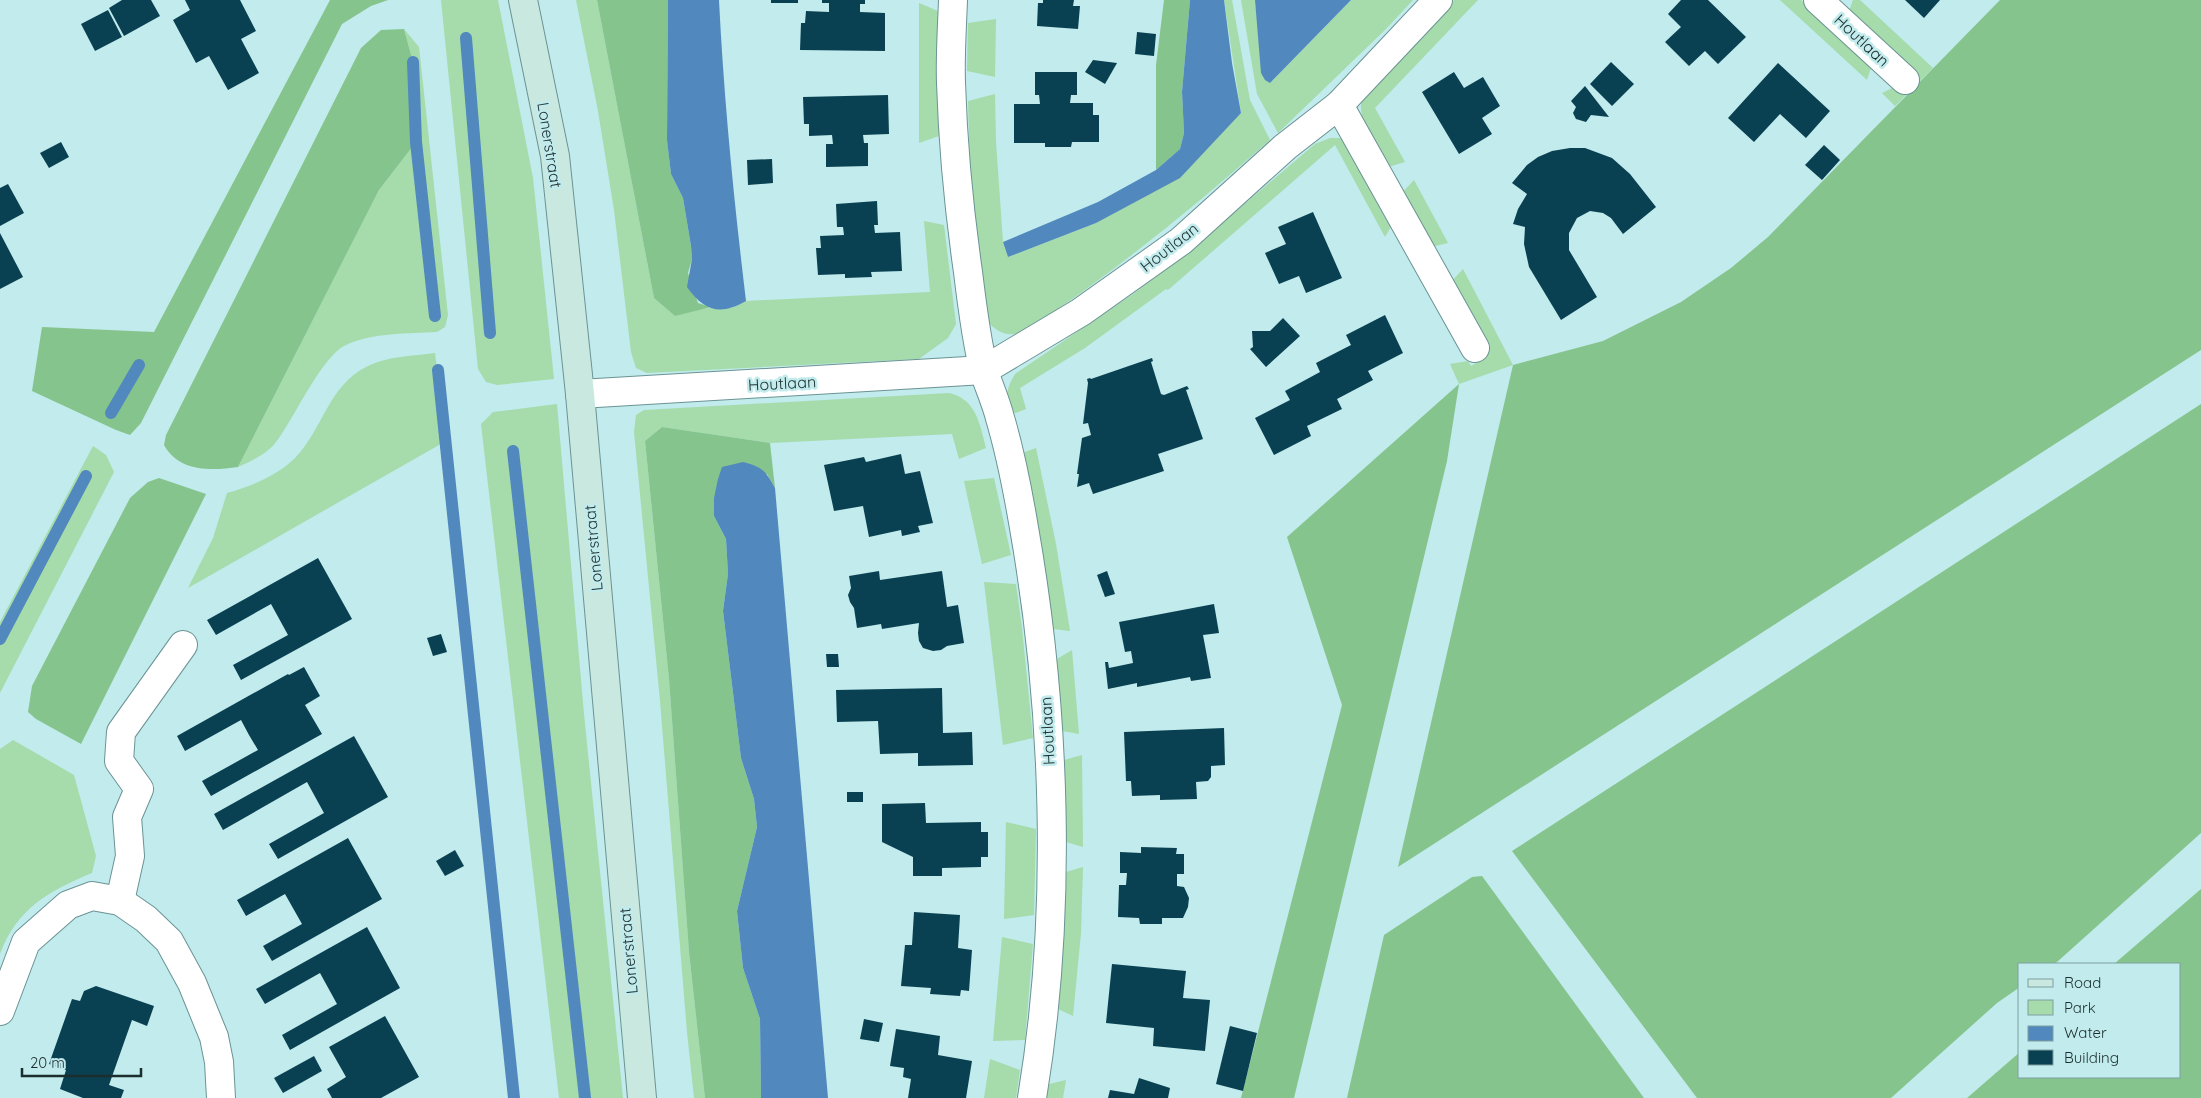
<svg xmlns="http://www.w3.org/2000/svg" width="2201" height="1098" font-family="Quicksand,sans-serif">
  <rect width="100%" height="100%" fill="#c1ebec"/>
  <g fill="#a6dbab">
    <polygon points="441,0 498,0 533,178 554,379 497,385 486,382 478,369"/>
    <path d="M576,0h21l57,298 21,18c11,-3 25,-8 36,-8 19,-1 17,3 35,-7l184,-9 -6,-71 20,4 12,99 -8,14 -29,21 -272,14 -11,-5 -5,-16 -17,-142 -16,-99z"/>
    <path d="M1224,0h8l18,100 20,40c-65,57 -131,112 -202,162 -14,9 -36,29 -52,32 -14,2 -24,-6 -32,-17l-14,-143 -2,-73 27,-7 1,48 7,100 5,15 88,-34 145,-110z"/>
    <polygon points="1241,0 1255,0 1259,35 1270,83 1351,0 1413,0 1386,29 1278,133 1257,94"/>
    <path d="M1454,0h24l-103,108 30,54 -17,5c-11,-20 -32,-45 -26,-69z"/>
    <polygon points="1780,0 1801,0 1872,65 1867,80"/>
    <polygon points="1853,0 1860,0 1933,68 1895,106 1882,93 1896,86 1848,14"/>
    <polygon points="919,3 938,11 939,136 919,143"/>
    <polygon points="996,19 995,77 967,71 968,23"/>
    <path d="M404,29l15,18 29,268 -3,12 -8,5c-29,2 -66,0 -93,14 -23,12 -51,74 -68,96 -9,12 -25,19 -38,25l141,-277 37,-48 -3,-80z"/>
    <path d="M1330,138h10l10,7 45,75 -10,17 -50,-92 -167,145 -2,-1 -81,59 -65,40 6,21 -10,4 -8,-2c-3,-14 -1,-24 7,-37l118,-80 68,-53 114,-97z"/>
    <polygon points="1414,180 1448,243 1431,247 1402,193"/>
    <polygon points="1463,269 1513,365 1459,384 1450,364 1468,361 1471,366 1488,356 1450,283"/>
    <path d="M435,353l11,88 -258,147 25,-50 14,-45c24,-7 50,-17 68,-35 28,-29 34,-74 73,-92 20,-10 45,-10 67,-13z"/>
    <path d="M949,393c27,6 31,31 37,55l-27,11 -7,-25 -182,9 -108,-16 -17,14 24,238 20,273 16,146h-11l-7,-66 -27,-331 -26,-269 2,-17 8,-5z"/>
    <polygon points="557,404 584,714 623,1098 559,1098 481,424 493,412"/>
    <polygon points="93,446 106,455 114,472 0,693 0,622"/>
    <polygon points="1036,448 1056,544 1070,631 1053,629 1019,454"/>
    <polygon points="994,478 1011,555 982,564 964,481"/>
    <polygon points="984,582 1016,584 1022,628 1033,738 1003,745"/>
    <polygon points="1072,650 1079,734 1062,731 1057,659"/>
    <path d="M13,740l61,35 22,81 -4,17c-43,18 -75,35 -92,81v-205z"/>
    <polygon points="1082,755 1083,847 1066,842 1064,760"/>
    <polygon points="1006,822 1036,829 1034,915 1004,919"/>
    <polygon points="1083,867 1081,933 1073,1016 1058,1009 1062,966 1066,872"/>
    <polygon points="1002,937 1033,944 1025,1040 993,1041"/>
    <polygon points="990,1059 1020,1070 1016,1098 984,1098"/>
    <polygon points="1066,1080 1063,1098 1046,1098 1049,1084"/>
  </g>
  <g fill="#86c48d">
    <polygon points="330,0 388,0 371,6 342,24 141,423 130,435 116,430 32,391 42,327 154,332"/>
    <polygon points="597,0 668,0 667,139 671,174 683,198 691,246 692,259 688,273 698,303 711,307 675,316 654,298"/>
    <polygon points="1164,0 1190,0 1182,92 1184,133 1180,149 1156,170 1156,65"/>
    <polygon points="2000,0 2201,0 2201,350 1398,867 1513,365 1603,341 1681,302 1731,268 1768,237"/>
    <path d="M404,29l9,33 3,80 -37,48 -141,277c-27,4 -59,5 -74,-22l2,-10 195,-387 20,-18z"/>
    <polygon points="1459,384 1447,461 1294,1098 1241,1098 1342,705 1287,537"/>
    <polygon points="2201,404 2201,833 2057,962 2053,964 2020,964 2020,987 1997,1003 1891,1098 1697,1098 1512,851"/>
    <polygon points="662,427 770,443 775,488 767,474 714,498 714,516 726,539 728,574 723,611 741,758 754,799 757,827 737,911 743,968 760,1019 761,1098 705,1098 689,952 669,679 645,441"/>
    <polygon points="159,478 206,494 81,744 36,719 28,712 32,686 130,498 148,482"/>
    <polygon points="1482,876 1644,1098 1347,1098 1384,935 1472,877"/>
    <polygon points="2201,889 2201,1098 1967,1098 2020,1052 2020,1077 2180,1077 2180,964 2114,964"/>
  </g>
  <g fill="#5188bd">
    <path d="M668,0h51c5,101 15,201 27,301 -26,15 -42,10 -59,-14l5,-28 -1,-13 -8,-48 -12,-24 -4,-34z"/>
    <polygon points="1190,0 1224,0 1232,63 1241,113 1180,178 1096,223 1008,257 1003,242 1098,202 1156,170 1180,149 1184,133 1182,92"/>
    <polygon points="1255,0 1351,0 1270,83 1265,80 1261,73"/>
    <path d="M743,462c19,5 22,8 32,26l53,610h-67l-1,-79 -17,-51 -6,-57 20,-84 -3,-28 -13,-41 -18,-147 5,-37 -2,-35 -12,-23v-18l4,-19 4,-12z"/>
  </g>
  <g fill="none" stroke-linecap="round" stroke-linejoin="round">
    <g stroke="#5188bd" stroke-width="12">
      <polyline points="466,38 490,333"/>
      <polyline points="413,62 416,142 435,316"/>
      <polyline points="438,370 514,1098"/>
      <polyline points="111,413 139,365"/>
      <polyline points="513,451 585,1098"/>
      <polyline points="0,639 86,476"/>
    </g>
  </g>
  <g fill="#0a4152">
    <polygon points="122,0 151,0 160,16 124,36 109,8"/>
    <polygon points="185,0 240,0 256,31 241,39 259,73 228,90 209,56 196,63 173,20 190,10"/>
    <rect x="771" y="0" width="27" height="3"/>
    <polygon points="822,0 865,0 865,4 860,4 860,12 885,13 885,51 800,50 801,23 805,23 806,11 829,12 829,3 822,3"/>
    <polygon points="1043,0 1074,0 1073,6 1080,6 1078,29 1037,26 1038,3 1043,3"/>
    <polygon points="1681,0 1708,0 1746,37 1718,64 1705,51 1689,66 1665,42 1681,27 1668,14"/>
    <polygon points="1905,0 1940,0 1924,18"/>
    <polygon points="108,10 122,37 95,51 81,24"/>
    <polygon points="1137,32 1156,34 1154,56 1135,54"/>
    <polygon points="1093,60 1117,63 1105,84 1085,72"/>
    <polygon points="1611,62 1634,84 1612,106 1590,84"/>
    <polygon points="1778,63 1830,111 1806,138 1780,114 1754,142 1728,118"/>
    <polygon points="1035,72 1077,72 1077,95 1071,95 1070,103 1093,103 1093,115 1099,115 1099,142 1072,142 1071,147 1045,147 1045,143 1014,143 1014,104 1040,104 1039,95 1035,95"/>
    <polygon points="1454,72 1464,88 1483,77 1500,106 1482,118 1492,134 1459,154 1422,92"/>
    <polygon points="1585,86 1609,117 1591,115 1586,122 1576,119 1573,113 1576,107 1571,101"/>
    <polygon points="888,95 889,134 863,135 864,143 868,143 868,166 826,167 826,144 833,144 832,135 809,136 809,124 804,124 803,97"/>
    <polygon points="61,142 69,157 49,168 40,153"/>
    <polygon points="1824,145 1840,160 1822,180 1805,165"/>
    <polygon points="1570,148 1585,148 1612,158 1630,174 1656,207 1623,234 1611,218 1603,213 1590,211 1577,218 1569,233 1569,250 1597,297 1561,320 1529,267 1524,244 1525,227 1513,224 1518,209 1527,194 1512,183 1527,165 1538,157 1552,151"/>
    <polygon points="772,159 773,183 748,185 747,160"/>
    <polygon points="8,184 24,213 0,226 0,188"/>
    <polygon points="877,201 878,225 874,225 875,233 900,232 902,271 871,272 872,277 845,278 845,274 818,275 816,248 821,248 820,236 844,235 843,227 837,227 836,204"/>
    <polygon points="1313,212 1342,278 1306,293 1299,276 1279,284 1265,253 1286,244 1278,227"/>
    <polygon points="0,233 23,277 0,289"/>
    <polygon points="1385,315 1403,353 1368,371 1373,380 1337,399 1342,409 1307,426 1311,436 1274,455 1255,418 1290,400 1285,391 1320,372 1316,363 1351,345 1346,335"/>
    <polygon points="1283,318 1300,336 1266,367 1250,349 1253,347 1252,331 1270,331"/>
    <polygon points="1152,358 1153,361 1151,362 1161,394 1164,395 1187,386 1189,389 1186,390 1203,439 1158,454 1164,471 1093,494 1089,483 1077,487 1079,474 1077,474 1082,438 1091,435 1088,423 1083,424 1088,383 1087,379 1090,378 1091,379"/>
    <polygon points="901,454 905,474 920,471 933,523 918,526 920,532 902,536 901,530 869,537 863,506 834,511 824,465 864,457 866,462"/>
    <polygon points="318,558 352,619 241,680 233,665 288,635 271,604 216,635 207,620"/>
    <polygon points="879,571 880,580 942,571 947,607 958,605 964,643 947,646 941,650 933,651 923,648 919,641 918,633 919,623 882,629 881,624 857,628 854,608 850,602 848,595 851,588 849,576"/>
    <polygon points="1107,571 1115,594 1105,597 1097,575"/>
    <polygon points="1214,604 1219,633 1203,635 1211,678 1191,681 1190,677 1137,687 1137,683 1108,689 1105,662 1108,662 1109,668 1133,663 1131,651 1125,652 1119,622"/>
    <polygon points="441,634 447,652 433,656 427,638"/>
    <polygon points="826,654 838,654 839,667 827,667"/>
    <polygon points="304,667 320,696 305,705 322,734 211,796 202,781 258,750 249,735 241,720 185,751 177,736 288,674 289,675"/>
    <polygon points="942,688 943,733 972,732 973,765 918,766 918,753 880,754 878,721 837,722 836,690"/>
    <polygon points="1224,728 1225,765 1211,766 1211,777 1208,781 1196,782 1197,799 1160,800 1160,795 1132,796 1131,781 1126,781 1124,732"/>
    <polygon points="354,736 388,797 278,859 269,844 324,813 307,782 223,830 214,814"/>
    <rect x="847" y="792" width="16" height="10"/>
    <polygon points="925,803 926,823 981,822 981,832 988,832 988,857 981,857 981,867 942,868 942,876 913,876 913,857 882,842 882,804"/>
    <polygon points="348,838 382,899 272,961 263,946 302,924 285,894 246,916 237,900"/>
    <polygon points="1141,847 1177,848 1176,854 1184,854 1184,874 1177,874 1177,886 1184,887 1189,898 1188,907 1183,918 1162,918 1162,924 1140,924 1139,918 1118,917 1119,885 1126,885 1127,873 1120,873 1120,852 1141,853"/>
    <polygon points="455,850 464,866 445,876 436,861"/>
    <polygon points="914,912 960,915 958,948 972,950 969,991 961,990 960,996 930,994 931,988 901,986 905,945 912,945"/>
    <polygon points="367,927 400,988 290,1050 282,1035 337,1004 320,973 265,1004 256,989"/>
    <polygon points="1112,964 1186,971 1183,998 1210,1000 1205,1051 1153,1046 1154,1028 1106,1023"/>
    <polygon points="96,986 154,1006 147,1026 132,1020 109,1085 124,1090 121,1098 83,1098 60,1089 66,1070 49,1064 72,999 80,1001 84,991"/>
    <polygon points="385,1016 419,1077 381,1098 332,1098 327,1089 346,1077 329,1047"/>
    <polygon points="864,1019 883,1023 879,1042 860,1039"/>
    <polygon points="1230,1026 1257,1033 1243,1091 1216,1084"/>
    <polygon points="896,1029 940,1036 938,1055 972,1061 966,1098 908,1098 911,1079 903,1077 904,1068 890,1066"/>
    <polygon points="314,1056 322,1071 283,1093 274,1078"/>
    <polygon points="1139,1078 1170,1088 1168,1098 1108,1098 1110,1090 1134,1094"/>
  </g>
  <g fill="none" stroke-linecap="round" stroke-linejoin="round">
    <defs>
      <g id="street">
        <path d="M953,0c-1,28 -3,56 -2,83 2,64 8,126 17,189 4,33 8,67 16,99 5,16 12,31 16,47 10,34 17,69 23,104 33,185 40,390 9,576"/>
        <polyline points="1818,0 1905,80"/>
        <polyline points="1339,105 1475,348"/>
        <polyline points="580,394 984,370 1081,312 1181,241 1285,147 1339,105 1438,0"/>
        <polyline points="120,901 130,856 127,817 139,789 119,761 121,732 183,645"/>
        <polyline points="0,1011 26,942 68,905 92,896 120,901 146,919 169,941 192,983 214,1037 219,1062 221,1098"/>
      </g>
      <polyline id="secondary" points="523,0 555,156 580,394 642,1098"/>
    </defs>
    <use href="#street" stroke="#6b9394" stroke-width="30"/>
    <use href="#secondary" stroke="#6b9394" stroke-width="30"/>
    <use href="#street" stroke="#fff" stroke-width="28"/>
    <use href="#secondary" stroke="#c8e8e0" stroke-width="28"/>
  </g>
  <g text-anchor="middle" stroke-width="5" stroke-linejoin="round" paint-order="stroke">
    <g font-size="16" fill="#1c2d2d" stroke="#c1ebec">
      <text transform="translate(1862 40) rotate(43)" y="6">Houtlaan</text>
      <text transform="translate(550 145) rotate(81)" y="6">Lonerstraat</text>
      <text transform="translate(1169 247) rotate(-38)" y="6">Houtlaan</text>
      <text transform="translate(782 383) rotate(-3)" y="6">Houtlaan</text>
      <text transform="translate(593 548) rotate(-95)" y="6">Lonerstraat</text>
      <text transform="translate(1047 731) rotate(-93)" y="6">Houtlaan</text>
      <text transform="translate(628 951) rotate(-95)" y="6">Lonerstraat</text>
    </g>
  </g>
  <rect x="2018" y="963" width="162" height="115" fill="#c1ebec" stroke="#7f9fa0"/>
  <rect x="2028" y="979" width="25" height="8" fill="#c8e8e0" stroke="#7f9fa0"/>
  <text x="2064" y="988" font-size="15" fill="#1c2d2d">Road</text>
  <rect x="2028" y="1000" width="25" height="15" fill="#a6dbab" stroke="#7f9fa0"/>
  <text x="2064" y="1013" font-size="15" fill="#1c2d2d">Park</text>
  <rect x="2028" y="1026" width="25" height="15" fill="#5188bd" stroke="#7f9fa0"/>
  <text x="2064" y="1038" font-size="15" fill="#1c2d2d">Water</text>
  <rect x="2028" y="1050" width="25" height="15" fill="#0a4152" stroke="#7f9fa0"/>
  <text x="2064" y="1063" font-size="15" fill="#1c2d2d">Building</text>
  <path d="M22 1068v8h119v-8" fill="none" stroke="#1c2d2d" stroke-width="2.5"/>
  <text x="30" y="1068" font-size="15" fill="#1c2d2d" stroke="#c1ebec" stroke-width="4" paint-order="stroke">20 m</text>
</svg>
